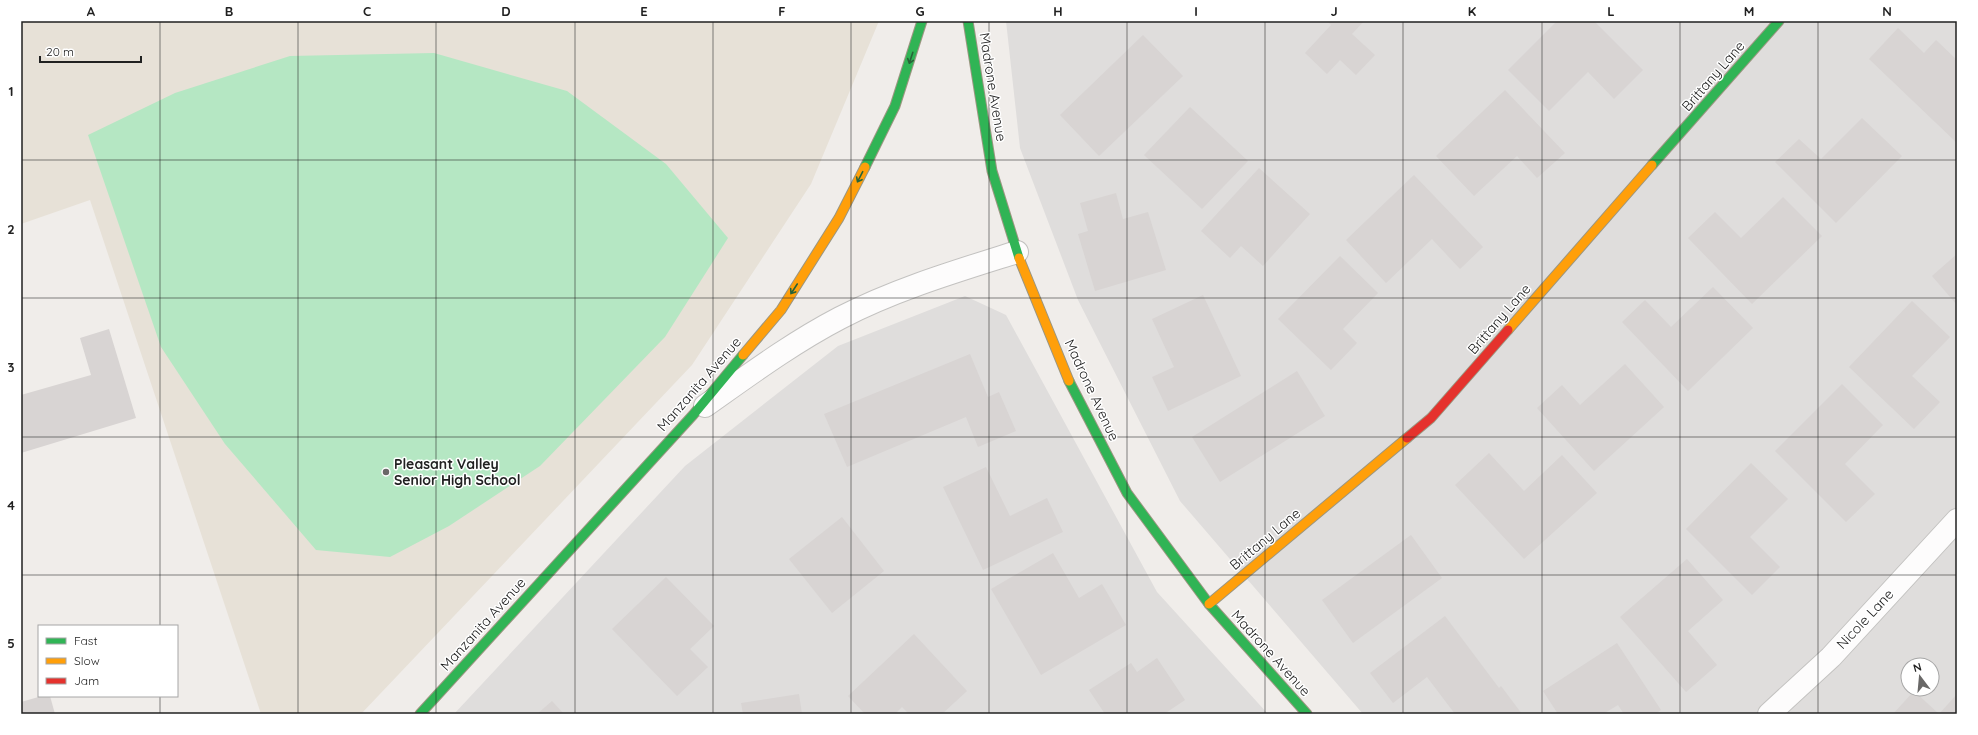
<svg xmlns="http://www.w3.org/2000/svg" width="1978" height="735" font-family="Quicksand,sans-serif">
  <rect width="100%" height="100%" fill="#f0edea"/>
  <g fill="#dfdddc" fill-rule="evenodd">
    <path d="M1006,21h951v693h-594l-183,-213 -102,-201 -58,-152zM1908,665h24v24h-24z"/>
    <polygon points="965,296 1006,315 1157,592 1268,714 454,714 685,466 838,346"/>
  </g>
  <polygon fill="#e7e1d7" points="21,21 879,21 811,184 692,365 361,714 261,714 90,200 21,224"/>
  <polygon fill="#b5e7c3" points="434,53 567,91 666,164 728,238 665,337 540,466 449,526 390,557 316,550 225,444 161,347 88,135 175,93 290,56"/>
  <g fill="#d8d4d3">
    <polygon points="1327,21 1364,21 1352,34 1375,55 1356,75 1340,60 1327,74 1305,53 1331,25"/>
    <polygon points="1557,21 1594,21 1643,70 1614,99 1588,72 1549,111 1508,70"/>
    <polygon points="1898,28 1924,53 1936,40 1957,60 1957,143 1869,59"/>
    <polygon points="1143,35 1183,76 1099,156 1060,115"/>
    <polygon points="1505,90 1565,153 1537,178 1517,156 1474,196 1436,156"/>
    <polygon points="1190,107 1248,161 1202,209 1144,155"/>
    <polygon points="1862,118 1902,156 1836,223 1775,162 1799,139 1821,159"/>
    <polygon points="1259,168 1310,214 1263,266 1241,246 1230,258 1201,231"/>
    <polygon points="1414,175 1483,247 1460,269 1432,239 1386,283 1346,240"/>
    <polygon points="1116,193 1123,219 1148,212 1166,270 1095,291 1078,234 1088,231 1080,203"/>
    <polygon points="1783,197 1822,236 1752,304 1688,238 1715,212 1741,238"/>
    <polygon points="1957,254 1957,305 1932,276"/>
    <polygon points="1340,256 1378,293 1343,329 1357,343 1331,370 1278,319"/>
    <polygon points="1713,287 1753,328 1688,391 1622,322 1645,300 1671,327"/>
    <polygon points="1203,295 1241,376 1168,411 1152,377 1174,367 1152,319"/>
    <polygon points="1912,301 1950,337 1912,376 1940,402 1914,429 1849,367"/>
    <polygon points="109,329 136,418 21,453 21,395 91,375 80,338"/>
    <polygon points="970,354 988,397 999,392 1016,431 978,447 966,417 847,467 824,414"/>
    <polygon points="1625,364 1664,407 1594,471 1537,408 1562,385 1580,405"/>
    <polygon points="1297,371 1325,416 1220,482 1192,437"/>
    <polygon points="1842,384 1883,425 1845,464 1875,494 1846,522 1775,451"/>
    <polygon points="1489,453 1524,491 1562,455 1597,493 1524,559 1455,485"/>
    <polygon points="1751,463 1788,499 1750,537 1780,567 1752,595 1686,529"/>
    <polygon points="986,467 1010,516 1047,498 1063,532 983,570 943,487"/>
    <polygon points="842,517 884,571 832,613 789,559"/>
    <polygon points="1411,535 1442,578 1353,643 1322,600"/>
    <polygon points="1053,553 1079,598 1102,584 1126,625 1041,675 991,589"/>
    <polygon points="1687,559 1723,600 1688,631 1717,665 1686,692 1620,617"/>
    <polygon points="666,577 714,626 690,649 708,667 677,696 612,629"/>
    <polygon points="1445,616 1499,688 1501,686 1522,714 1455,714 1427,677 1393,703 1370,673"/>
    <polygon points="914,634 967,691 942,714 909,714 902,707 895,714 865,714 848,696"/>
    <polygon points="1617,643 1661,710 1655,714 1624,714 1618,705 1603,714 1558,714 1543,691"/>
    <polygon points="1157,658 1185,700 1164,714 1105,714 1089,690 1131,663 1137,672"/>
    <polygon points="1914,691 1939,714 1893,714"/>
    <polygon points="799,694 802,714 743,714 741,703"/>
    <polygon points="1957,694 1957,714 1939,714"/>
    <polygon points="42,696 50,696 55,714 21,714 21,702"/>
    <polygon points="552,701 564,714 537,714"/>
  </g>
  <g fill="none" stroke-linecap="round" stroke-linejoin="round">
    <defs>
      <g id="street">
        <path d="M705,406c44,-31 87,-63 135,-88 56,-29 117,-47 177,-66"/>
        <polyline points="1769,714 1831,657 1957,520"/>
      </g>
      <g id="fast">
        <polyline points="968,21 992,171 1019,258"/>
        <polyline points="1652,165 1779,21"/>
        <polyline points="865,167 895,106 922,21"/>
        <polyline points="1069,381 1127,493 1209,604 1307,714"/>
        <polyline points="420,714 693,415 743,355"/>
      </g>
      <g id="slow">
        <polyline points="1019,258 1069,381"/>
        <polyline points="1508,330 1652,165"/>
        <polyline points="743,355 781,310 839,218 865,167"/>
        <polyline points="1209,604 1407,438"/>
      </g>
      <polyline id="jam" points="1407,438 1431,418 1508,330"/>
    </defs>
    <use href="#street" stroke="#c3c2c0" stroke-width="24"/>
    <use href="#fast" stroke="#9b9681" stroke-width="11"/>
    <use href="#slow" stroke="#9b9681" stroke-width="11"/>
    <use href="#jam" stroke="#9b9681" stroke-width="11"/>
    <use href="#street" stroke="#fdfcfc" stroke-width="22"/>
    <use href="#fast" stroke="#30b455" stroke-width="9"/>
    <use href="#slow" stroke="#ff9f0a" stroke-width="9"/>
    <use href="#jam" stroke="#e5322d" stroke-width="9"/>
  </g>
  <defs><path id="oneway-shaft" d="M-6 0H5M1.5-3L5.5 0L1.5 3" fill="none" stroke-width="1.6" stroke-linecap="round" stroke-linejoin="round"/></defs>
  <g stroke="#286338">
    <use href="#oneway-shaft" transform="translate(911 58) rotate(108)"/>
    <use href="#oneway-shaft" transform="translate(860 177) rotate(117)"/>
    <use href="#oneway-shaft" transform="translate(794 289) rotate(123)"/>
  </g>
  <path fill="none" stroke="#212121" stroke-width="1" stroke-opacity="0.55" d="M160,21v605M298,21v693M436,21v693M575,21v693M713,21v693M851,21v693M989,21v693M1127,21v693M1265,21v693M1403,21v693M1542,21v693M1680,21v693M1818,21v693M21,160h1936M21,298h1936M21,437h1936M21,575h1936M160,696v18"/>
  <circle fill="#696867" stroke="#fff" stroke-width="1.5" cx="386" cy="472" r="4"/>
  <g text-anchor="middle" stroke-width="3" stroke-linejoin="round" paint-order="stroke">
    <g font-size="14" fill="#212121" stroke="#fff">
      <text transform="translate(1713 76) rotate(-49)" y="5">Brittany Lane</text>
      <text transform="translate(993 87) rotate(81)" y="5">Madrone Avenue</text>
      <text transform="translate(1499 319) rotate(-49)" y="5">Brittany Lane</text>
      <text transform="translate(699 384) rotate(-49)" y="5">Manzanita Avenue</text>
      <text transform="translate(1092 390) rotate(65)" y="5">Madrone Avenue</text>
      <text transform="translate(1265 539) rotate(-40)" y="5">Brittany Lane</text>
      <text transform="translate(1865 619) rotate(-47)" y="5">Nicole Lane</text>
      <text transform="translate(483 624) rotate(-48)" y="5">Manzanita Avenue</text>
      <text transform="translate(1271 653) rotate(48)" y="5">Madrone Avenue</text>
    </g>
    <g font-size="14" font-weight="bold" fill="#212121" stroke="#fff" text-anchor="start">
      <text x="394" y="469">Pleasant Valley<tspan x="394" dy="16">Senior High School</tspan></text>
    </g>
  </g>
  <rect width="1978" height="735" fill="none" stroke="#ffffff" stroke-width="44"/>
  <rect x="38" y="625" width="140" height="72" fill="#ffffff" stroke="#a6a6a6"/>
  <rect x="46" y="638" width="20" height="6" fill="#30b455" stroke="#a6a6a6"/>
  <text x="74" y="645" font-size="12" fill="#212121">Fast</text>
  <rect x="46" y="658" width="20" height="6" fill="#ff9f0a" stroke="#a6a6a6"/>
  <text x="74" y="665" font-size="12" fill="#212121">Slow</text>
  <rect x="46" y="678" width="20" height="6" fill="#e5322d" stroke="#a6a6a6"/>
  <text x="74" y="685" font-size="12" fill="#212121">Jam</text>
  <g transform="translate(1920 677) rotate(344)"><circle r="19" fill="#ffffff" stroke="#a6a6a6"/>
  <path d="M0-3L7 15L0 10L-7 15Z" fill="#696867"/>
  <text y="-6" font-size="11" font-weight="bold" text-anchor="middle" fill="#212121">N</text>
  </g>
  <path d="M40 56v6h101v-6" fill="none" stroke="#212121" stroke-width="2"/>
  <text x="46" y="56" font-size="12" fill="#212121" stroke="#ffffff" stroke-width="3" paint-order="stroke">20 m</text>
  <rect x="22" y="22" width="1934" height="691" fill="none" stroke="#212121" stroke-width="1.5"/>
  <g font-size="13" text-anchor="middle" font-weight="bold" fill="#212121">
    <text x="91" y="16">A</text>
    <text x="229" y="16">B</text>
    <text x="367" y="16">C</text>
    <text x="506" y="16">D</text>
    <text x="644" y="16">E</text>
    <text x="782" y="16">F</text>
    <text x="920" y="16">G</text>
    <text x="1058" y="16">H</text>
    <text x="1196" y="16">I</text>
    <text x="1334" y="16">J</text>
    <text x="1472" y="16">K</text>
    <text x="1611" y="16">L</text>
    <text x="1749" y="16">M</text>
    <text x="1887" y="16">N</text>
    <text x="11" y="96">1</text>
    <text x="11" y="234">2</text>
    <text x="11" y="372">3</text>
    <text x="11" y="510">4</text>
    <text x="11" y="648">5</text>
  </g>
</svg>
